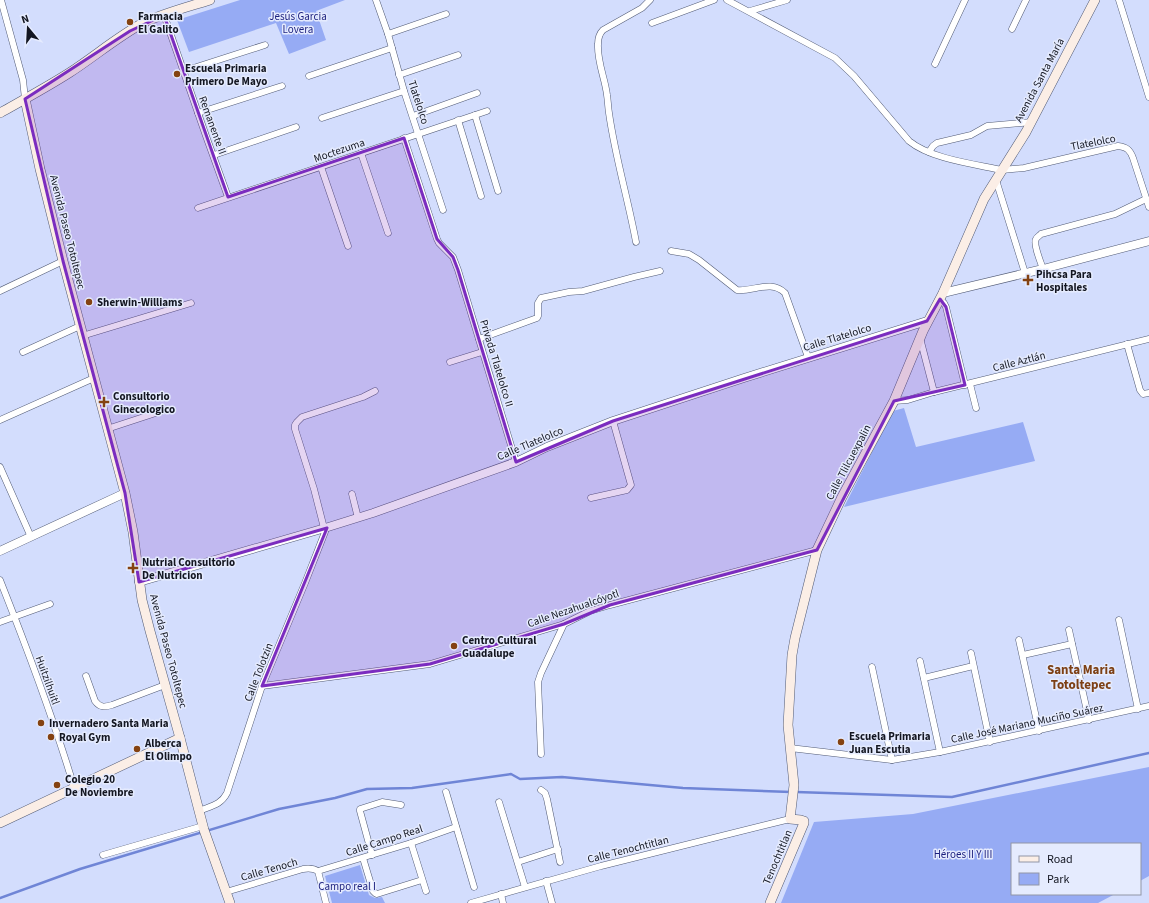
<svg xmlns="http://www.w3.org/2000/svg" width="1149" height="903" font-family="'Source Sans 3',sans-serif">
  <rect width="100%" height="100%" fill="#d3ddfd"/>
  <g fill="#96abf4">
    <polygon points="240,0 345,0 316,11 326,40 289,54 276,23 189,52 177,20"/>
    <polygon points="904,408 916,447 1023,422 1035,461 844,507 893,411"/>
    <polygon points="1149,767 1149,876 1140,881 1140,844 1012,844 1012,894 1115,894 1098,903 781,903 814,822 913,814"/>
    <polygon points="360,865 369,895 375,898 382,897 385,903 332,903 325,876"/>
  </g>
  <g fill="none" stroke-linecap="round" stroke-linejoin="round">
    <g stroke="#6f85d6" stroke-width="2.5">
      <polyline points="796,792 952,797 1149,753"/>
      <polyline points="0,898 80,869 279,809 335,798 367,789 412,788 511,774 520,779 562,777 683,788 791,792"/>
    </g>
    <defs>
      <g id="minor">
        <polyline points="1,0 23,80 25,99"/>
        <polyline points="376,0 388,34 404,91 443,210"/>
        <path d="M727,0l108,58 19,18 55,65c22,18 65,23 93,29l22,-2 94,-22c9,1 12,4 15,12l16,49"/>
        <polyline points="1119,0 1149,97"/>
        <polyline points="750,11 787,0"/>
        <polyline points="164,15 206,136 228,197"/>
        <polyline points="652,23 714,0"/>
        <polyline points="1012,29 1026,0"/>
        <polyline points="388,34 446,14"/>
        <polyline points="935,64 965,0"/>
        <polyline points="184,71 265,45"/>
        <polyline points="399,75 458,55"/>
        <polyline points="309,76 392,48"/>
        <polyline points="198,113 282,86"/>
        <polyline points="475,115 498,191"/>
        <polyline points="413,116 477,93"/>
        <polyline points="322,118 404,91"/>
        <polyline points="458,120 481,196"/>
        <polyline points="404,138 437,239 439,243 453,257 458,270 516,462"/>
        <polyline points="929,152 933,146 937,143 971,135 987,126 1032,122"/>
        <polyline points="361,153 388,233"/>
        <polyline points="214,155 296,127"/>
        <polyline points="321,167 348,246"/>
        <polyline points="996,180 1025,273"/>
        <polyline points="198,208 487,111"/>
        <path d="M636,242c-8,-43 -21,-86 -27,-129 -1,-6 -1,-12 -2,-18 -2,-17 -10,-33 -9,-51 0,-6 1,-10 5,-14l39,-22 8,-8"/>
        <path d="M671,251l18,3 10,6 38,30c16,2 34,-11 48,3l23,64"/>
        <path d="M1043,269c-2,-6 -10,-25 -7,-30 1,-2 3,-3 5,-5l74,-20 31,-15"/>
        <polyline points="0,291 63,261"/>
        <polyline points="940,299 944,303 946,307 965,385"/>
        <polyline points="82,336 191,303"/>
        <polyline points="920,338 934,392"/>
        <polyline points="479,339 537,318 538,316 538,303 541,298 569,292 583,291 634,277 660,271"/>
        <polyline points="1127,344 1140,390 1143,394 1149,393"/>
        <polyline points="23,352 80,326"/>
        <polyline points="450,362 482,352"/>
        <polyline points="970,384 976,408"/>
        <polyline points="894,401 908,400 934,392 1149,339"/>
        <polyline points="0,420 94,378"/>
        <polyline points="107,429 165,410"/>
        <polyline points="0,467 31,537"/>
        <polyline points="352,494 358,518"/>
        <polyline points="591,498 627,490 631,485 613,421"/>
        <path d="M0,580c27,68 53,137 74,207"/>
        <polyline points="1119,620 1138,709"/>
        <polyline points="0,622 50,604"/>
        <polyline points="1069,630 1089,720"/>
        <polyline points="1019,640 1039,731"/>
        <polyline points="971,653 990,742"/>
        <polyline points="1023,655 1072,644"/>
        <polyline points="920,661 940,752"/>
        <polyline points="872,667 892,760"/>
        <path d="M86,676l9,25c5,7 10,6 17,4l53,-20"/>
        <polyline points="924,678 973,666"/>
        <polyline points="262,686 430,664 564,624 590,611 610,605 817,550"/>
        <polyline points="790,748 892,760 940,752 1149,706"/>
        <polyline points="541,754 538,682 541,673 564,624"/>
        <polyline points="541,790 545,793 547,799 560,862"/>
        <polyline points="446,792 474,887"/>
        <polyline points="499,802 525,887"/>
        <path d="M199,811c12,-5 22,-6 28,-18l35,-107 43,-103 20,-51 -11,-43 -19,-60v-4l2,-3 5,-5 61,-20 12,-6"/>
        <polyline points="411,843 426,891"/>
        <polyline points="103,855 203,826"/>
        <polyline points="372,855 360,811 360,809 382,802 401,805"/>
        <polyline points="363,858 373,891 375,893 377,894 422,880"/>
        <polyline points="518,862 558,849"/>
        <polyline points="318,871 411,843 456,827"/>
        <polyline points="318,871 326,903"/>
        <polyline points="546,881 552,903"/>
        <path d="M226,892l77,-23c6,-1 10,-1 15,2"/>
        <polyline points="501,894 503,903"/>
        <polyline points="471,903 601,866 790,819"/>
      </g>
      <g id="tertiary">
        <polyline points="943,293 1043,269 1149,241"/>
        <polyline points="0,551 125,493"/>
        <polyline points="139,582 325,528 373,513 516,462 547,447 613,421 744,378 927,321"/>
      </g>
      <g id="secondary">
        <polyline points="25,99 40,169 63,261 125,493 133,532 142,600 150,631 180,738 204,830 230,903"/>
        <path d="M0,113c23,-13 47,-26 69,-40 25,-16 48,-36 74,-50 21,-10 45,-16 67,-23"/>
        <polyline points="801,820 790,819 794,785 788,725 792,655 795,638 817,550 842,497 894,401 923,331 943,293 984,199 1026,132 1095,0"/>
        <polyline points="0,823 180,738"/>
        <polyline points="770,903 804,823 804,821"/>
      </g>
    </defs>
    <use href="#minor" stroke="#525b75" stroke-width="7"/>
    <use href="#tertiary" stroke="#525b75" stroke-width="9"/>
    <use href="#secondary" stroke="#525b75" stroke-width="10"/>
    <use href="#minor" stroke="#fff" stroke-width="6"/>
    <use href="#tertiary" stroke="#fff" stroke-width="8"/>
    <use href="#secondary" stroke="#fbeee6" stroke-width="9"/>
  </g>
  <path fill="#7b2cbf" fill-opacity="0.2" stroke="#7b2cbf" stroke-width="3" stroke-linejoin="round" d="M164,15l64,182 176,-59 33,101 16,18 5,13 58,192 97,-41 314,-100 13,-22 6,8 19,78 -71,16 -77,149 -207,55 -46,19 -134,40 -168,22 65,-158 -188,54 -14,-89 -62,-232 -38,-162 105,-68z"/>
  <g fill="#844211" stroke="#e5ebfe" stroke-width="1.5">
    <circle cx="130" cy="22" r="4"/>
    <circle cx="177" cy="74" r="4"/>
    <path d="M1026 274h4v4h4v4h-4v4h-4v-4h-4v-4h4z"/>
    <circle cx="89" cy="302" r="4"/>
    <path d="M102 396h4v4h4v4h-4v4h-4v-4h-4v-4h4z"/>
    <path d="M131 562h4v4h4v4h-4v4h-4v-4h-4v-4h4z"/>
    <circle cx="454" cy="646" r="4"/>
    <circle cx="41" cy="723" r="4"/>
    <circle cx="51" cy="737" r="4"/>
    <circle cx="841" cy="742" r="4"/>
    <circle cx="137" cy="749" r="4"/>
    <circle cx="57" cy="785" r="4"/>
  </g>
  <g text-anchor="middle" stroke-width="3" stroke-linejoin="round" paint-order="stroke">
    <g font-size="11" font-weight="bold" fill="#131621" stroke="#e5ebfe" text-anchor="start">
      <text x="138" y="20">Farmacia<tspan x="138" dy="13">El Galito</tspan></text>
      <text x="185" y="72">Escuela Primaria<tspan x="185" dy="13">Primero De Mayo</tspan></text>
      <text x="1036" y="278">Pihcsa Para<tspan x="1036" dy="13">Hospitales</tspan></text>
      <text x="97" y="306">Sherwin-Williams</text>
      <text x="113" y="400">Consultorio<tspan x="113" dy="13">Ginecologico</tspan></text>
      <text x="142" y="566">Nutrial Consultorio<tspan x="142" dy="13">De Nutricion</tspan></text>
      <text x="462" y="644">Centro Cultural<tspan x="462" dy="13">Guadalupe</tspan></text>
      <text x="49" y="727">Invernadero Santa Maria</text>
      <text x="849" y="740">Escuela Primaria<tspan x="849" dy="13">Juan Escutia</tspan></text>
      <text x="59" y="741">Royal Gym</text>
      <text x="145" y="747">Alberca<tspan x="145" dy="13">El Olimpo</tspan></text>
      <text x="65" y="783">Colegio 20<tspan x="65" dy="13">De Noviembre</tspan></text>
    </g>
    <g font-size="11" fill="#1b1f7e" stroke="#e5ebfe">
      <text x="298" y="20">Jesús Garcia<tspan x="298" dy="13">Lovera</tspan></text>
      <text x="963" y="858">Héroes II Y III</text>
      <text x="347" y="890">Campo real I</text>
    </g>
    <g font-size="11" fill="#131621" stroke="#e5ebfe">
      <text transform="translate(1039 80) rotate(-62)" y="4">Avenida Santa María</text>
      <text transform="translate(419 102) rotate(72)" y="4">Tlatelolco</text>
      <text transform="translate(213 125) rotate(70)" y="4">Remanente II</text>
      <text transform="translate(1093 142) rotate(-11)" y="4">Tlatelolco</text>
      <text transform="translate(339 150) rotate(-19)" y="4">Moctezuma</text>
      <text transform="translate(68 232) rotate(76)" y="4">Avenida Paseo Totoltepec</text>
      <text transform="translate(837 337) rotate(-17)" y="4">Calle Tlatelolco</text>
      <text transform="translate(1019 361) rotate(-14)" y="4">Calle Aztlán</text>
      <text transform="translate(497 363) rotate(73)" y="4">Privada Tlatelolco II</text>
      <text transform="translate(530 443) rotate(-23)" y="4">Calle Tlatelolco</text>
      <text transform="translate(848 462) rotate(-62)" y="4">Calle Tlilcuexpalin</text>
      <text transform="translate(573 608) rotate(-19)" y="4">Calle Nezahualcóyotl</text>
      <text transform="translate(169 651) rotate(75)" y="4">Avenida Paseo Totoltepec</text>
      <text transform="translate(258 672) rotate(-69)" y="4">Calle Tolotzin</text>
      <text transform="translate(48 680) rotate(70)" y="4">Huitzilhuitl</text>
      <text transform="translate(1027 723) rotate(-12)" y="4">Calle José Mariano Muciño Suárez</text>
      <text transform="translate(384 840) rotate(-18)" y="4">Calle Campo Real</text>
      <text transform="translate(628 849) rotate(-14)" y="4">Calle Tenochtitlan</text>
      <text transform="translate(777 857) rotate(-67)" y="4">Tenochtitlan</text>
      <text transform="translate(269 869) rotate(-16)" y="4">Calle Tenoch</text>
    </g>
    <g font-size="13" font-weight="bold" fill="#7d4015" stroke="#e5ebfe">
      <text x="1081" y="674">Santa Maria<tspan x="1081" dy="15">Totoltepec</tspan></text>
    </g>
  </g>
  <rect x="1011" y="843" width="130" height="52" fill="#e5ebfe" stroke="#9196a6"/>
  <rect x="1019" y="856" width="20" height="6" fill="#fbeee6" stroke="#9196a6"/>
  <text x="1047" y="863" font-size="12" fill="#131621">Road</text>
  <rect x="1019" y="873" width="20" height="12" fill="#96abf4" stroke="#9196a6"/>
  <text x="1047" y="883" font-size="12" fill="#131621">Park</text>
  <g transform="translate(28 28) rotate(342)" stroke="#e5ebfe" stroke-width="3" paint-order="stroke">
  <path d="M0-3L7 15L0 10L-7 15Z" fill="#131621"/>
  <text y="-6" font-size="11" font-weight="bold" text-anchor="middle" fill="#131621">N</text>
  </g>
</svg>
